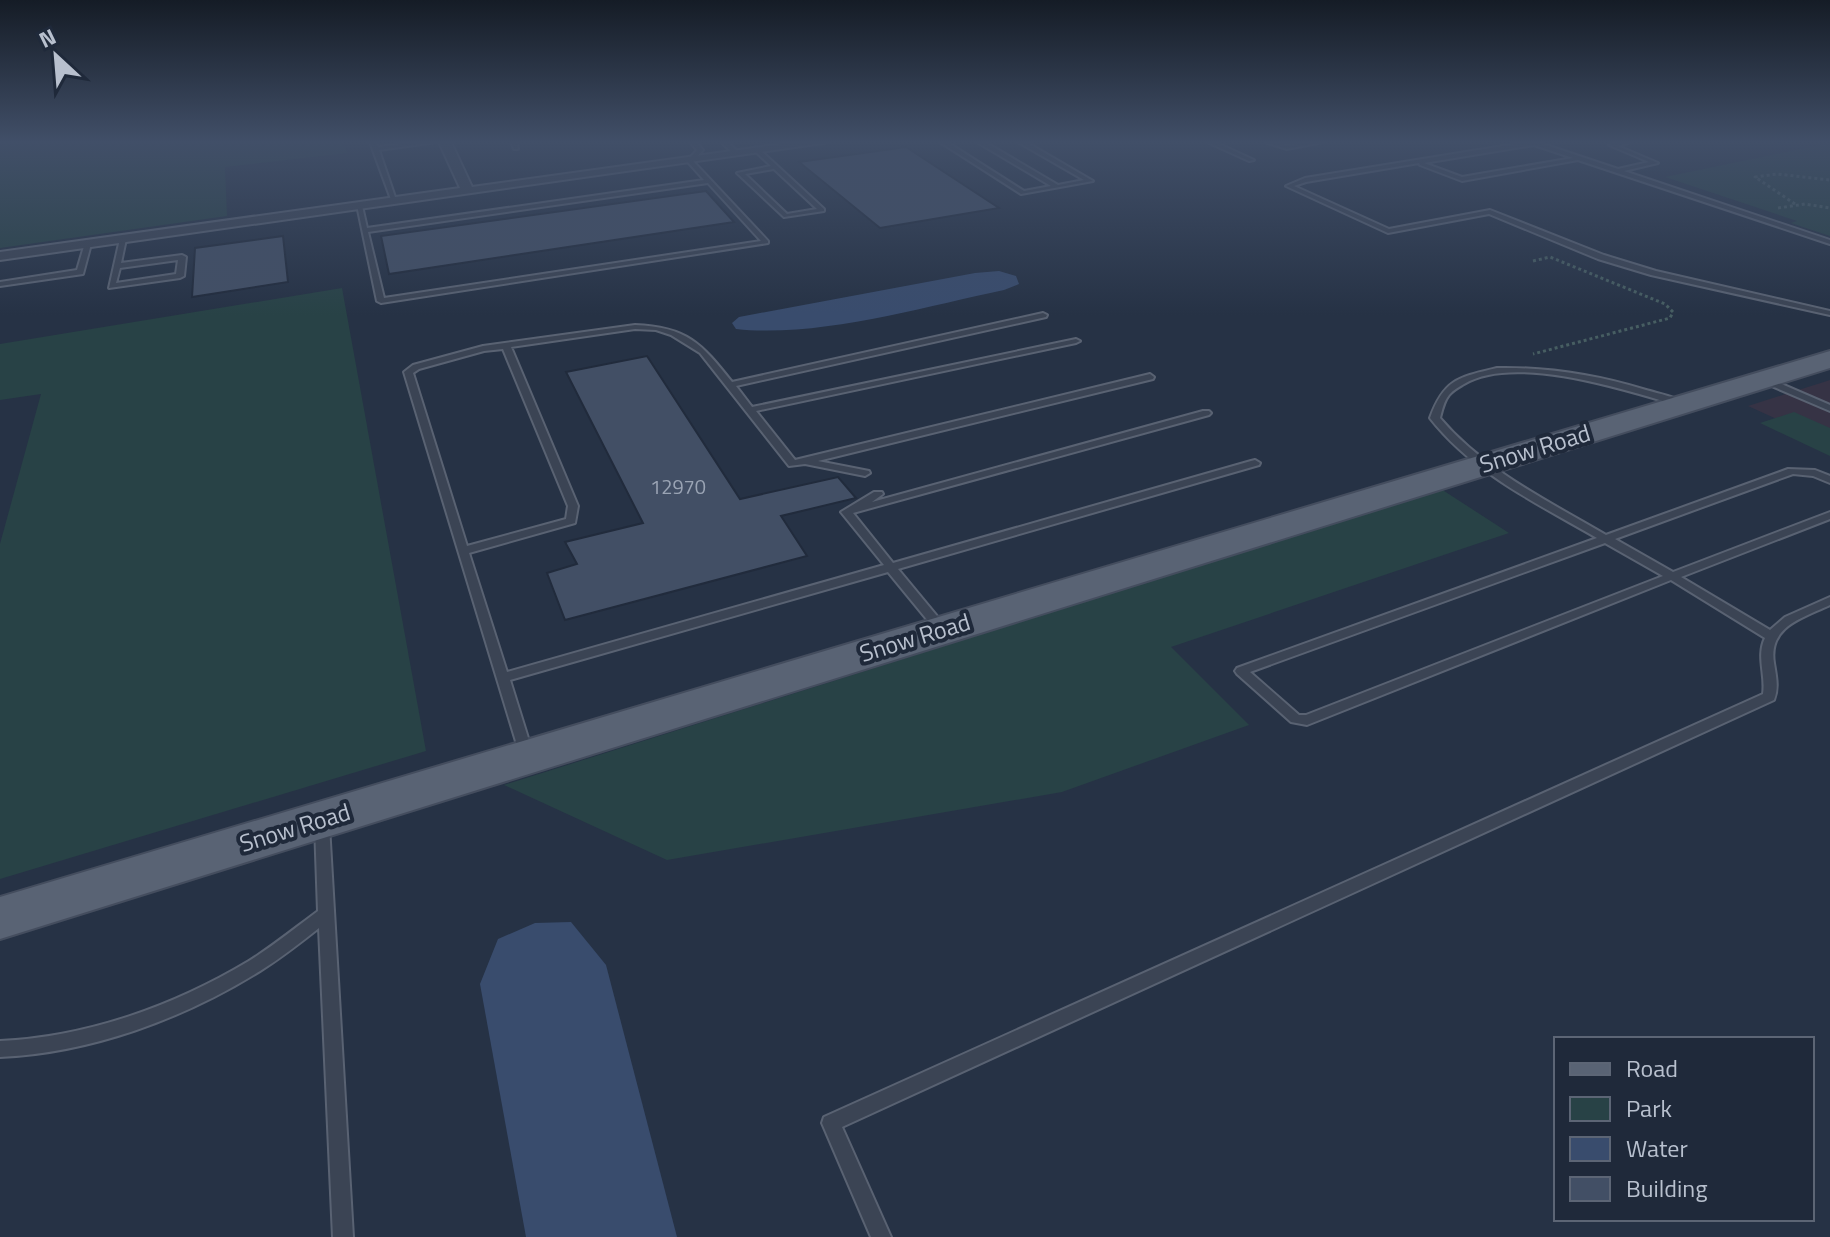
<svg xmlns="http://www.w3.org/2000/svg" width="1830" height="1237" font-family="'Titillium Web',sans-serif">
  <rect width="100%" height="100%" fill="#263245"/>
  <polygon fill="#363345" points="1830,380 1830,443 1748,406"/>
  <g fill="#284246">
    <polygon points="0,142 344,142 347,153 225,167 227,216 0,248"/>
    <polygon points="1830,143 1830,236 1791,223 1797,221 1665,177"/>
    <polygon points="342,288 426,751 0,879 0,544 41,394 0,400 0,344"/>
    <polygon points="1794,412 1830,428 1830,456 1760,423"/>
    <polygon points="1441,489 1509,533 1171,647 1249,725 1062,792 667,860 504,785"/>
  </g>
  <g fill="#394c6d">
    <path d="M999,271l17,5 3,8 -15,6c-82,17 -185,48 -268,39l-4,-6 7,-6 236,-44z"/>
    <polygon points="571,922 606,965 677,1237 526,1237 480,984 498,939 535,923"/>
  </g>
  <g fill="#424f65" stroke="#212b3c" stroke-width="2">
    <polygon points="906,147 999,208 880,228 799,162"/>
    <polygon points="706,191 734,222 389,274 381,236"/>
    <polygon points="283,236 288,282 192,297 195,248"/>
    <polygon points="647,356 740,499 838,477 856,498 781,516 807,556 565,620 547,573 577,564 565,542 643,523 566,372"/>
  </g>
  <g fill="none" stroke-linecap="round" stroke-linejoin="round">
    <defs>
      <g id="lane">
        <polygon points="370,142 376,142 378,147 417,142 436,142 379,150 397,203 392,202"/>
        <polygon points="511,142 517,142 518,149 514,149"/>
        <path d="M690,142h6l7,8 -10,11 75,80v2l-387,60 -4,-2 -20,-96 5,1 5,22 337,-48 -17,-19 10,-11zM708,183l53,58 -377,57 -16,-66z"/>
        <polygon points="721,142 728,142 740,154 735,155"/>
        <polygon points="940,142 947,142 1024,191 1051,186 977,142 985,142 1058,185 1084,180 1018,142 1026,142 1093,181 1021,194"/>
        <polygon points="1207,142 1215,142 1254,160 1249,161"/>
        <polygon points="1265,142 1287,145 1323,142 1287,149"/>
        <path d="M1528,142h9l81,27 31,-7 -40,-17 8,-3h14l-13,4 40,17 -34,8 206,69v4l-252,-84 -116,21 -42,-16 -1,-2 -113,19 -12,4 95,43 101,-19 114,45 52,16 174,40v4l-179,-40 -53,-16 -109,-45 -101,19 -102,-47 19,-8zM1534,145l39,13 -111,19 -38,-14z"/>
        <path d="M756,150h4l64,59v2l-40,6 -47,-44 34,-7 -15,-14zM774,169l43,40 -30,5 -42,-40z"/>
        <path d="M123,237l3,2 -5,24 61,-8 4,2 -2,19 -4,2 -71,10 11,-49zM178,260l-2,14 -60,9 4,-15z"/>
        <polygon points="85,243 91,244 83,274 0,286 0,282 77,270"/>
        <path d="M1043,313l4,2 -1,2 -310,69 16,21 324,-68 4,2 -4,2 -320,68 39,49 355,-86 4,3 -1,2 -335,82 51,10 1,2 -5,3 -60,-12 -16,2 -89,-113 -29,-18 -15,-5 -21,-1 -124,18 67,159 -3,17 -106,30 38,119 377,-107 -43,-53 33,-20h8l1,2 -11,8 331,-91h6l2,2 -2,2 -356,98 40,50 358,-102 4,-1 5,3 -1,2 -361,104 48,58 2,3 -2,3h-8l-50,-61 -378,108 23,74 -2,4h-10l-117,-386 9,-7 70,-19 152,-21c52,2 66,18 97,57zM503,349l65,157 -2,13 -99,27 -54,-173 6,-4 65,-18z"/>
        <path d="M1497,368c51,-1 100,7 149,22 14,4 30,7 42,14l-5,3c-54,-16 -168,-54 -219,-23 -5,3 -11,6 -15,11 -5,6 -7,15 -9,23 44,52 108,83 166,117l182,-66 27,1 15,6v7l-17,-7 -20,-2 -178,65 58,33 157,-60v7l-149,58 89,53 15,-13 45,-20v8c-27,13 -62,21 -56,58 2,13 5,25 0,37l-932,427 49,110h-20l-49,-114 2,-6 939,-423c3,-19 -7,-38 2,-56l-94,-58 -364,145 -16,-3 -54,-48 -2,-3 2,-3 360,-130c-59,-34 -124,-65 -167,-120 14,-39 29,-41 67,-50zM1605,543l58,33 -357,139h-7l-49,-43z"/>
        <polygon points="1763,376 1830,405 1830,411 1760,381 1759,379"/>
        <path d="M322,819l5,2 2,4 24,412h-20l-14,-309c-19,15 -38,30 -59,43 -77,48 -170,82 -260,86v-16c87,-4 174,-35 249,-80 24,-15 46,-33 69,-50l-3,-86 2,-4z"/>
      </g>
      <polygon id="street" points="439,142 451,142 472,187 797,142 830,142 0,260 0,252 460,188"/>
      <polygon id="primary" points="1830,351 1830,368 0,939 0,897"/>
    </defs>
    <use href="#lane" stroke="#596272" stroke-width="4"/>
    <use href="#street" stroke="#596272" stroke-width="4"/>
    <use href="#primary" stroke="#444d5e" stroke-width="4"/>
    <g stroke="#475e62" stroke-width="3" stroke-dasharray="3 3" stroke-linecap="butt">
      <polyline points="1795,204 1755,177 1777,174 1830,180"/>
      <polyline points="1778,208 1805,204 1830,208"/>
      <polyline points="1533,261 1550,257 1665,304 1673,312 1670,318 1533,354"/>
    </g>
    <use href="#lane" fill="#3b4454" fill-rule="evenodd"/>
    <use href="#street" fill="#3b4454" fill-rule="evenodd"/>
    <use href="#primary" fill="#596374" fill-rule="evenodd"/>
  </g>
  <linearGradient id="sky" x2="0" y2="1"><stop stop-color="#151c26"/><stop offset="0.45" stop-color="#414f68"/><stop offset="1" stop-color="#414f68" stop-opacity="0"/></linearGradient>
  <rect width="1830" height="315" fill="url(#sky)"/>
  <g text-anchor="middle" stroke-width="8" stroke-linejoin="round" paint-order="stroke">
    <g font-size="20" fill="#9aa4b4">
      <text x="678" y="494">12970</text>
    </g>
    <g font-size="24" fill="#b8c0ce" stroke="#1f293a">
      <text transform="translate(1535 449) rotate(-17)" y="8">Snow Road</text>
      <text transform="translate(915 638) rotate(-17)" y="8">Snow Road</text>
      <text transform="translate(295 828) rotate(-17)" y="8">Snow Road</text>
    </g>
  </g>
  <rect x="1554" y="1037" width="260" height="184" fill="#1f293a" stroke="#5c6575" stroke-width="2"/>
  <rect x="1570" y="1063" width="40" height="12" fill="#596374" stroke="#5c6575" stroke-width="2"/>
  <text x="1626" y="1077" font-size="24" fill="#b8c0ce">Road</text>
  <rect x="1570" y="1097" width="40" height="24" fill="#284246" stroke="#5c6575" stroke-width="2"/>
  <text x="1626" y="1117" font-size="24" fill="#b8c0ce">Park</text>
  <rect x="1570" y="1137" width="40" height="24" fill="#394c6d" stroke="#5c6575" stroke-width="2"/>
  <text x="1626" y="1157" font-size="24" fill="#b8c0ce">Water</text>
  <rect x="1570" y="1177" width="40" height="24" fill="#424f65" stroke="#5c6575" stroke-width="2"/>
  <text x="1626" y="1197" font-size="24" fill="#b8c0ce">Building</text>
  <g transform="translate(56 56) rotate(334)" stroke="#1f293a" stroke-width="6" paint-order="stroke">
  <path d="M0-6L14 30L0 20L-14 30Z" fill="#b8c0ce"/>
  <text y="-12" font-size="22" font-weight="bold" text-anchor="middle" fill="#b8c0ce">N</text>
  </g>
</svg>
